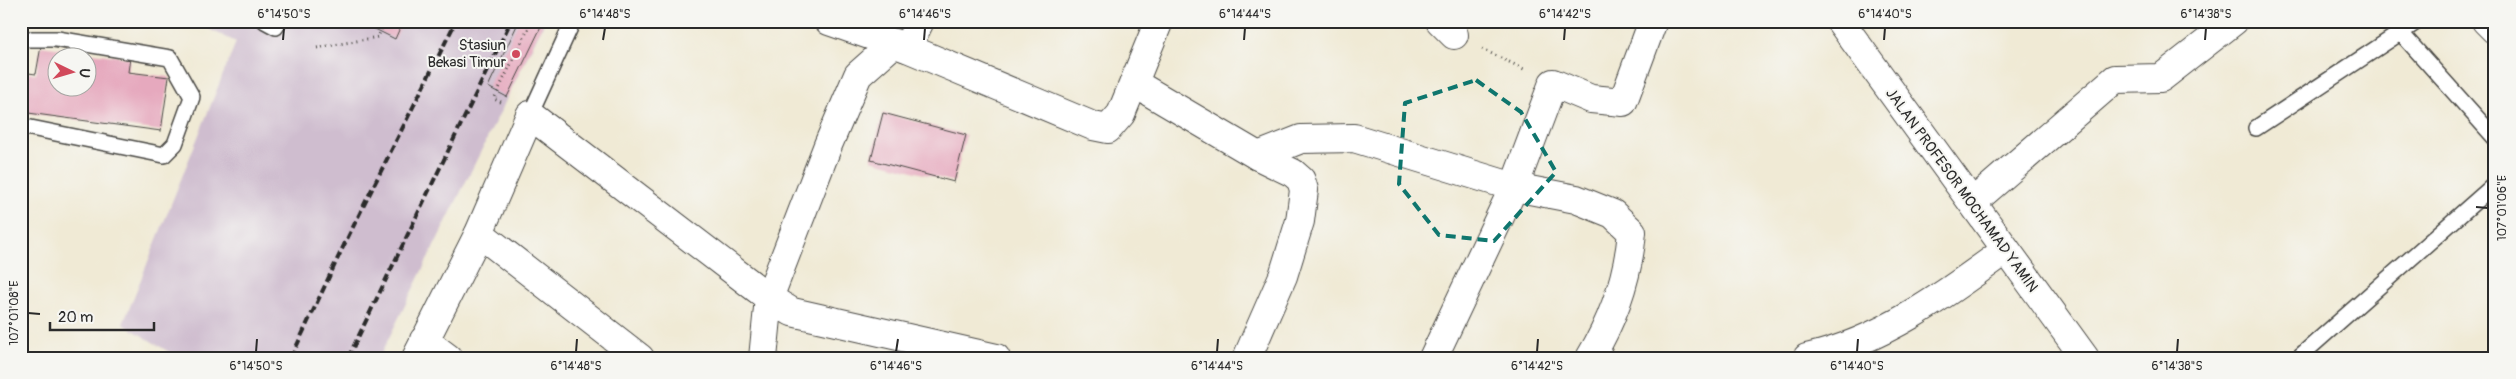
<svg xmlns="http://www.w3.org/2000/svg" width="2516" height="379" font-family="Pangolin,sans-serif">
  <rect width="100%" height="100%" fill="#f6f6f2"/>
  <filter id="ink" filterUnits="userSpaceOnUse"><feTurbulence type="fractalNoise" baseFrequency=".02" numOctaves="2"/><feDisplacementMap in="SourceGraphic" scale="10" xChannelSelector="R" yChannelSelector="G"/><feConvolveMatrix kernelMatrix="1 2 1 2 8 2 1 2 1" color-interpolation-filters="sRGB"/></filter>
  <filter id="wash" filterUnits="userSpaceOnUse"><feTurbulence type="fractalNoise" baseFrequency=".0096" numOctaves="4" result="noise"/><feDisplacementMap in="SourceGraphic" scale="20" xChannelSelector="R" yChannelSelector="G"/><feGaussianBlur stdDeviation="1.12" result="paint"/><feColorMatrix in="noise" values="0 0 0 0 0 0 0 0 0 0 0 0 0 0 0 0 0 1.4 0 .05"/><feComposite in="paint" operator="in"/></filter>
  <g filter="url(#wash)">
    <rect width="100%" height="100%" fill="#f0ead5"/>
    <polygon fill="#cfbdcf" points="192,21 545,21 379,358 179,358 123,324 236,42"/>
    <g id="blocks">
      <g fill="#e6a9be" fill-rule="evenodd">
        <polygon points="369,21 403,21 395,39 367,25"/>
        <polygon points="519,21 544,21 507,97 488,87"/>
        <path d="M41,46l89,12 -2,14 41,5 -8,54 -140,-19v-40l15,2zM58,58h30v30h-30z"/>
        <polygon points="883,113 966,135 954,182 871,160"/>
      </g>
    </g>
  </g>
  <g filter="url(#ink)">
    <use href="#blocks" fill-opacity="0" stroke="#494844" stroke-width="1"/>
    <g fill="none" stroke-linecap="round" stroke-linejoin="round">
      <defs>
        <g id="service">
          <polyline points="265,21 276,27 279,21"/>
          <polyline points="2401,33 2495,138"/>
          <polyline points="21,39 57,39 170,58 192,97 175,144 164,155 21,126"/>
          <polyline points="530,115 573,21"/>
          <polyline points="2256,128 2418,21"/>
          <polyline points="2298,358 2495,184"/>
        </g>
        <g id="minor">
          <polyline points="829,21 907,48 1093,126 1108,129 1121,114 1159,21"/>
          <polyline points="1440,21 1454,35"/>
          <polyline points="1840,21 2085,358"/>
          <polyline points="2486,21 2495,30"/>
          <polyline points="907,48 920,21"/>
          <polyline points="1134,83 1258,156 1293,173 1301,180 1304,190 1300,221 1283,276 1247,358"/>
          <path d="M1258,156l43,-17 53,-1 160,49 62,12 37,15 19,18c-4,46 -18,86 -42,126"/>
          <polyline points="1973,202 2115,79 2161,78 2234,21"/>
          <polyline points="479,233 640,358"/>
          <polyline points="424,340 448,358"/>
          <polyline points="416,358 479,233 530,115 769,298 792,312 996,358"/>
          <polyline points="763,358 769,298 828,145 858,75 894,43"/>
          <polyline points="1433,358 1514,187 1553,83 1591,99 1623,102 1653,21"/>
          <path d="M1807,358c75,-17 138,-63 199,-108"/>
        </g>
      </defs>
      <use href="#service" stroke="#494844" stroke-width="18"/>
      <use href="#minor" stroke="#494844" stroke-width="30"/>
      <g stroke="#494844" stroke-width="3" stroke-dasharray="1 4" stroke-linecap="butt">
        <polyline points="317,48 378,37 385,21"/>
        <polyline points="1482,49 1526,70"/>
        <polyline points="501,102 494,99 532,21"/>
      </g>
      <use href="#service" stroke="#fff" stroke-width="15"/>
      <use href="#minor" stroke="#fff" stroke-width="28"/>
      <g stroke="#2b2b2b" stroke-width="4" stroke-dasharray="8 4" stroke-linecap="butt">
        <polyline points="291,358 344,245 456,21"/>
        <polyline points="348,358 511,21"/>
      </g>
    </g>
  </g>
  <path fill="none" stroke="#0f766e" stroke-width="4" stroke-dasharray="10 6" stroke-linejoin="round" d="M1476,80l45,32 35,60 -62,69 -55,-6 -40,-51 6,-81z"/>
  <path fill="none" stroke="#2b2b2b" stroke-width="2" d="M283,40l1,-12M603,40l2,-12M924,40l1,-12M1244,40l1,-12M1564,40l1,-12M1884,40l1,-12M2205,40l1,-12M2476,207l12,1M28,313l12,1M256,352l1,-13M576,352l1,-13M896,352l2,-13M1217,352l1,-13M1537,352l1,-13M1857,352l1,-13M2177,352l1,-13"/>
  <circle fill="#d1495b" stroke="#f6f6f2" stroke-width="2" cx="516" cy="54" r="5"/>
  <g text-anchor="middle" stroke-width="4" stroke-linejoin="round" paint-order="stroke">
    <g font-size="15" fill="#2b2b2b" stroke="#f6f6f2" text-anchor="end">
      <text x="506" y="50">Stasiun<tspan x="506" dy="17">Bekasi Timur</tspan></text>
    </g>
    <g font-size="15" fill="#2b2b2b" stroke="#f6f6f2">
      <text transform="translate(1962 190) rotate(54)" y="5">JALAN PROFESOR MOCHAMAD YAMIN</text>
    </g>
  </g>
  <rect width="2516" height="379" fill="none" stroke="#f6f6f2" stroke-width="55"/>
  <g transform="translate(72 72) rotate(95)"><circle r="24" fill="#f6f6f2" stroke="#a5a5a2"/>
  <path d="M0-4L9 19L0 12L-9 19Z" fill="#d1495b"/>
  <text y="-8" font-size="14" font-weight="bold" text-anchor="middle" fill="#2b2b2b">U</text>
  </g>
  <path d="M50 322v8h104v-8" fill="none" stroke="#2b2b2b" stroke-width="2.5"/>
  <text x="58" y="322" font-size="15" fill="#2b2b2b" stroke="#f6f6f2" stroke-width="4" paint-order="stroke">20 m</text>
  <rect x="28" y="28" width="2460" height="324" fill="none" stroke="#2b2b2b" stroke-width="2"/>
  <g font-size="12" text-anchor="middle" fill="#2b2b2b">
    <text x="284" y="18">6°14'50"S</text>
    <text x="605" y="18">6°14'48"S</text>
    <text x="925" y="18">6°14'46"S</text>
    <text x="1245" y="18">6°14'44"S</text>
    <text x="1565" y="18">6°14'42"S</text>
    <text x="1885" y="18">6°14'40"S</text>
    <text x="2206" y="18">6°14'38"S</text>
    <text transform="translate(2502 208) rotate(-90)" y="4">107°01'06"E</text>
    <text transform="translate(14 313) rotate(-90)" y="4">107°01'08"E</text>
    <text x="256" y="370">6°14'50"S</text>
    <text x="576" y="370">6°14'48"S</text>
    <text x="896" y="370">6°14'46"S</text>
    <text x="1217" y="370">6°14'44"S</text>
    <text x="1537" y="370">6°14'42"S</text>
    <text x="1857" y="370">6°14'40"S</text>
    <text x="2177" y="370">6°14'38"S</text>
  </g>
</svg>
